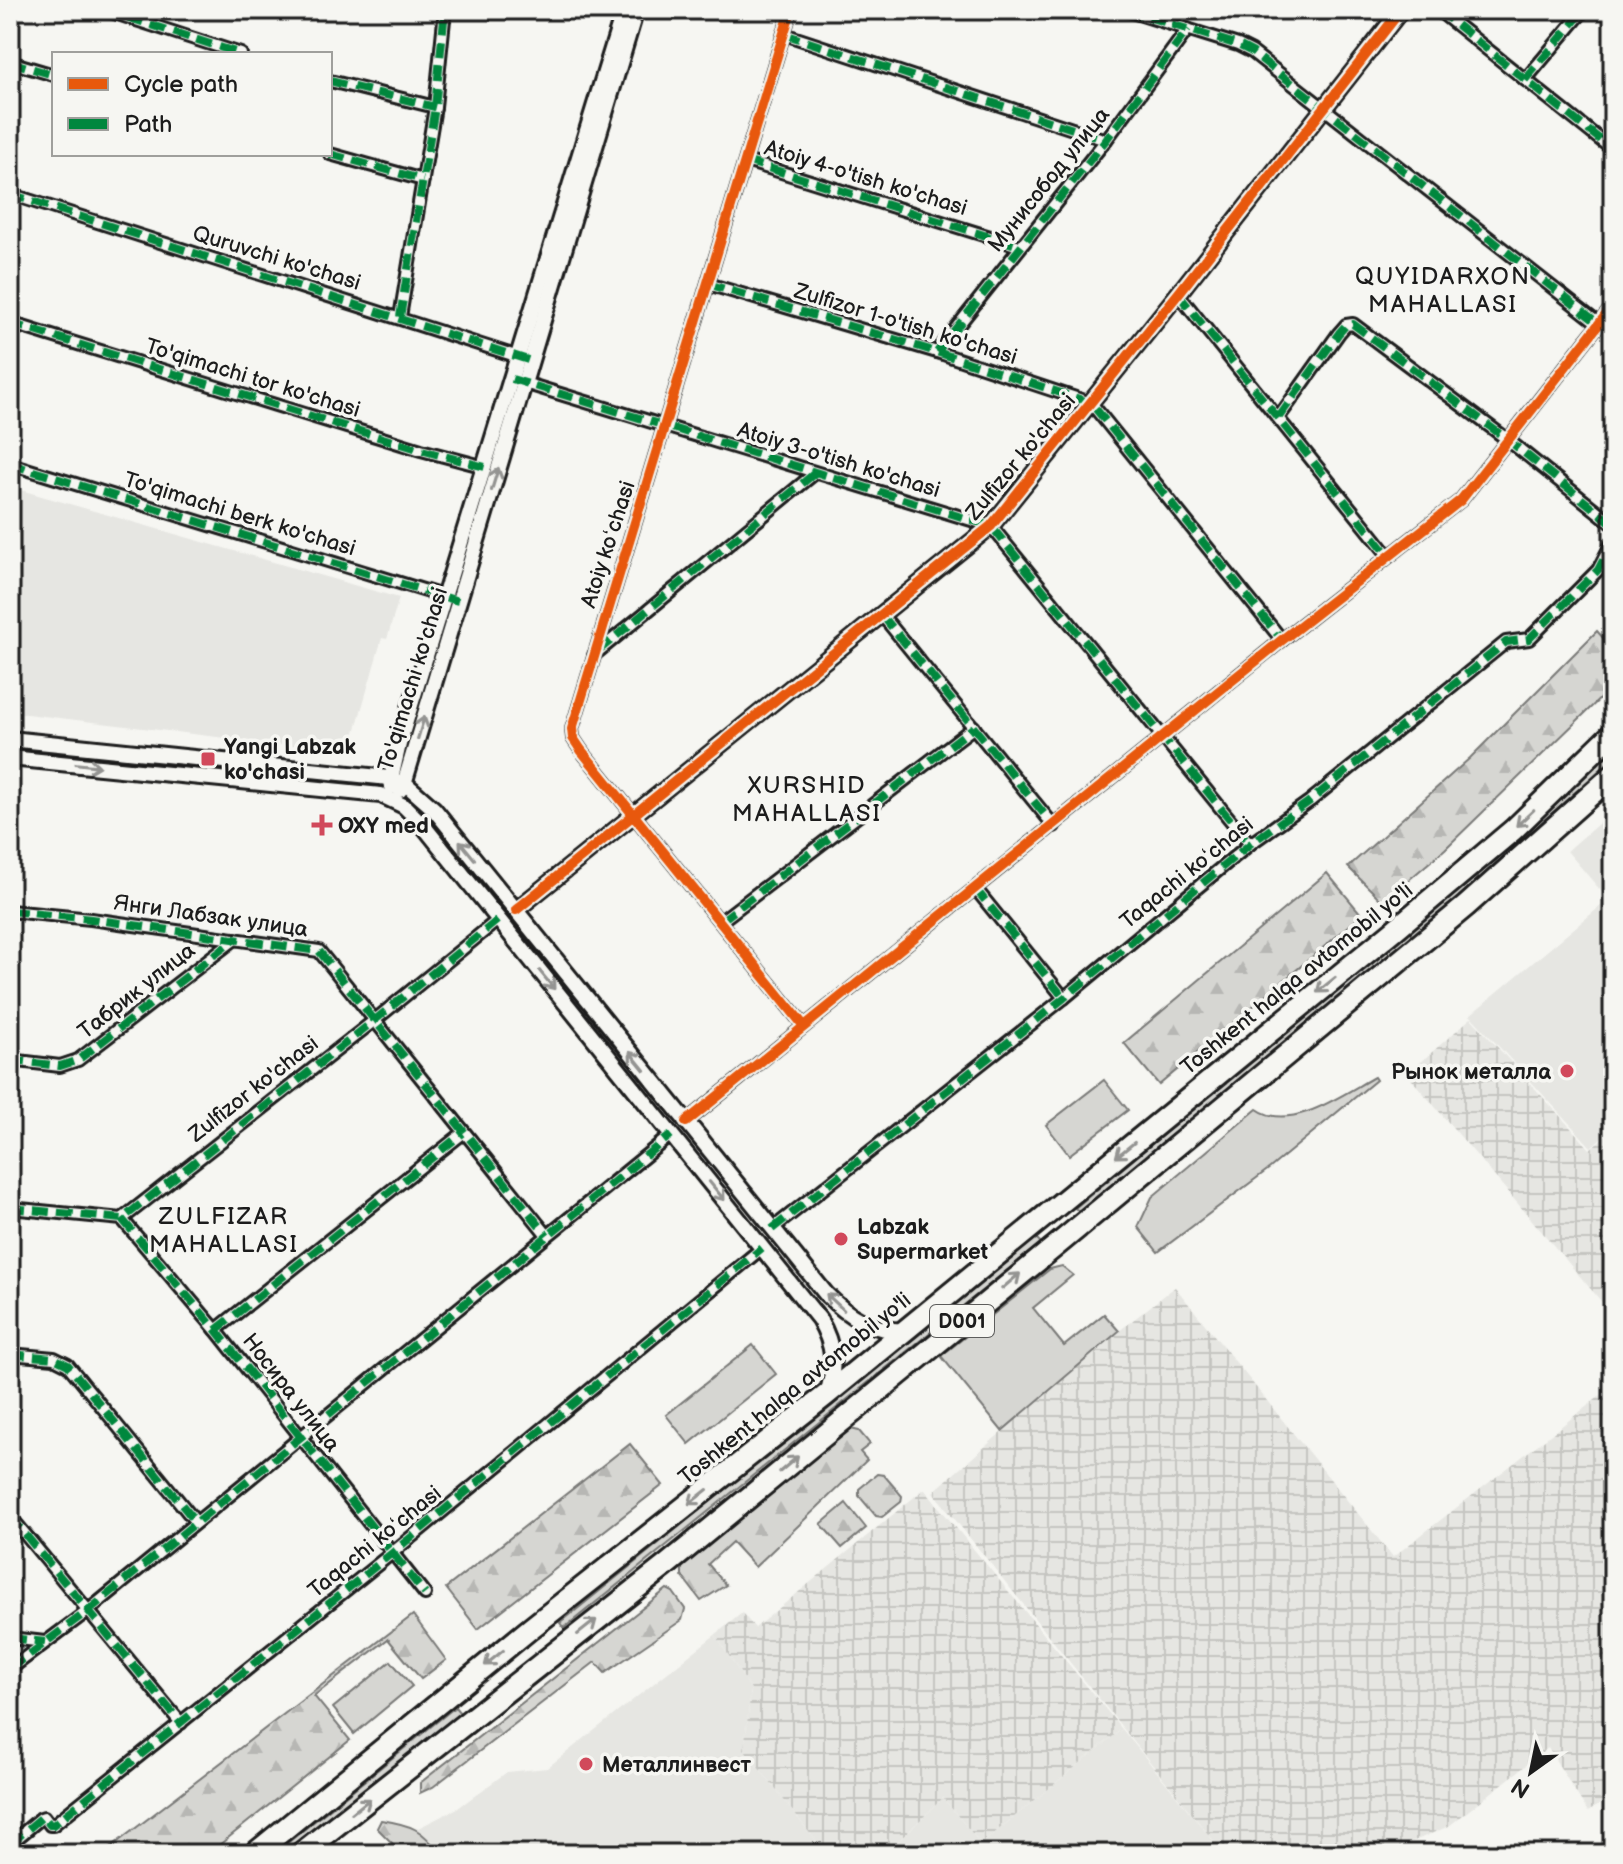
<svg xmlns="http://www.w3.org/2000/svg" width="1623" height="1864" font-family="'Balsamiq Sans',sans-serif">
  <defs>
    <pattern id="industrial-grid" width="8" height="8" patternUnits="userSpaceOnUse" patternTransform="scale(2)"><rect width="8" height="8" fill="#e6e6e2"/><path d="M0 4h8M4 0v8" fill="none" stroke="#c5c5c1"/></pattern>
    <pattern id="forest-firs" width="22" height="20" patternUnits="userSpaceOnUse" patternTransform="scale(2)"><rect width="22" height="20" fill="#d6d6d2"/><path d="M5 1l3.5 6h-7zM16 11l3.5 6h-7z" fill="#b7b7b4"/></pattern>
  </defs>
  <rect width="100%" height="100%" fill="#f6f6f2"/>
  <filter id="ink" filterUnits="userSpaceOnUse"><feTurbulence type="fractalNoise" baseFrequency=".0125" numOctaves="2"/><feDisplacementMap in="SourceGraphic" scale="16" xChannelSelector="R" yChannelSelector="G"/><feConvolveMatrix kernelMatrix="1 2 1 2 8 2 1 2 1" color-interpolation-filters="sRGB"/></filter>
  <g filter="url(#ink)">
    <g fill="#e6e6e2">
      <polygon points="10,487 399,598 387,639 382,638 351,746 341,750 324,750 10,712"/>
      <polygon points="1613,811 1613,905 1567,851"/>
      <polygon points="1608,900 1613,907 1613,1127 1591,1147 1470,1015"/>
      <polygon points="715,1635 751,1689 744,1749 826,1854 392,1852 414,1830 458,1808 507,1772 547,1768"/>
      <polygon points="1122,1729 1224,1854 885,1854 943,1798 981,1844"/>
    </g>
    <g fill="url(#industrial-grid)">
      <polygon points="1471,1018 1590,1149 1613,1129 1613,1315 1407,1074"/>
      <polygon points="1175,1287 1393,1557 1613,1386 1613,1796 1588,1812 1548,1748 1449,1826 1384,1854 1224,1854 933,1492 1109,1339"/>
      <polygon points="924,1489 1122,1729 981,1844 943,1798 885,1854 826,1854 744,1749 751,1689 715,1635 742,1613 755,1628"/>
    </g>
    <g fill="#d6d6d2" stroke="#797977" stroke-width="2">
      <polygon points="1613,747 1613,758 1432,921 1079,1212 1075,1208 1438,906"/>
      <path d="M1374,1077l2,3 -106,88 -112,84 -20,-25 14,-30 105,-88c33,24 86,-15 117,-32z"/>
      <polygon points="1104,1080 1128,1110 1069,1155 1046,1125"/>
      <polygon points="1036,1238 1041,1243 564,1628 560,1623"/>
      <polygon points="1062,1266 1073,1275 1033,1308 1064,1346 1104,1314 1119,1331 1002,1431 941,1356 1050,1269"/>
      <polygon points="753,1345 776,1374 689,1444 666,1415"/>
      <polygon points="391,1661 412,1686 354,1734 333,1708"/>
      <polygon points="455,1707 460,1713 286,1854 274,1854"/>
    </g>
    <g fill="url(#forest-firs)" stroke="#797977" stroke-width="2">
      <polygon points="1597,631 1613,649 1613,686 1445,849 1383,902 1348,867 1470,758"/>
      <polygon points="1327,873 1362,915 1159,1085 1124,1043"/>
      <polygon points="846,1428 859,1431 870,1444 860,1452 867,1460 755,1567 732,1542 708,1564 726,1585 701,1601 682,1576 682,1563"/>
      <polygon points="630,1444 663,1485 478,1629 446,1588"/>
      <polygon points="877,1474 884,1475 902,1496 901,1502 882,1517 876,1516 859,1496 859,1489"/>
      <polygon points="846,1503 866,1528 842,1548 821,1524"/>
      <polygon points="667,1589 673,1592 685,1609 682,1620 605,1673 595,1662 433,1787 420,1793 420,1783"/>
      <polygon points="413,1615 446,1660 421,1679 388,1639 314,1696 350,1740 208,1854 102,1854"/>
      <path d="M381,1820c32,5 40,9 60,34h-38l-26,-26z"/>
    </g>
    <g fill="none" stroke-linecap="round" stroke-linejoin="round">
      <defs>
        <g id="street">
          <polyline points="105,10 241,54"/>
          <polyline points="791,10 572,729 573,738 581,750 804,1026"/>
          <polyline points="1126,10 1238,45 1252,52 1599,324"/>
          <polyline points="1438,10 1613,150"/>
          <polyline points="784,34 1106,140"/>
          <polyline points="10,62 54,75"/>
          <polyline points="1525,80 1584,10"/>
          <polyline points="330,81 435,107"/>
          <polyline points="330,154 423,180"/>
          <polyline points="746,161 1019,246"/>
          <polyline points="10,194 522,358"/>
          <polyline points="708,284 937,352 1091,403 1282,640"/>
          <polyline points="1178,294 1389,556"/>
          <polyline points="400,317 435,107 445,10"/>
          <polyline points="10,323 421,450 485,467"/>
          <polyline points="937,352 1106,140 1188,29"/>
          <polyline points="521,382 991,526 1250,844"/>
          <polyline points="1279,417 1339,333 1346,325 1353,324 1508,440 1613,524"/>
          <polyline points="10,464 449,598"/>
          <polyline points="882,615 1054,826"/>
          <polyline points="594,655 815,473"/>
          <polyline points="975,888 1064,998"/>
          <polyline points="10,911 91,919 319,951 547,1235"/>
          <polyline points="721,921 974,727"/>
          <polyline points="10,1060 60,1066 78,1060 235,939"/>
          <polyline points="686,1122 1282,640 1461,500 1613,306"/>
          <polyline points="10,1208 122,1219 375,1020 499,919"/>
          <polyline points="122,1219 216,1330 425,1594"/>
          <polyline points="772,1229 1064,998 1250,844 1310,801 1506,642 1529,639 1598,570 1613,541"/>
          <polyline points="216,1330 463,1133"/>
          <polyline points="10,1354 54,1358 68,1365 195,1521"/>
          <polyline points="10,1516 181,1723"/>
          <polyline points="10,1638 45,1642"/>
          <polyline points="10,1669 89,1610 671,1135"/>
          <polyline points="10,1844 41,1818 44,1817 50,1825 53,1825 392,1553 762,1248"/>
        </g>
        <g id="secondary">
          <path d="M10,739l379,39 19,8 26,23 392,485c24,24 44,36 79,37"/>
          <path d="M10,758l371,37 23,11 18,18 397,495c15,26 18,49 7,77"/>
          <polyline points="392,787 391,779 399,744 624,10"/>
          <polyline points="400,790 404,784 636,10"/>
          <polyline points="516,910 991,526 1178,294 1401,10"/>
        </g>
        <g id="highway">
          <polyline points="254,1854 531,1628 825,1396 1392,932 1513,830 1613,733"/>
          <polyline points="300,1854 664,1567 1063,1240 1466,906 1613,775"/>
        </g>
      </defs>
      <use href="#street" stroke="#1c1c1c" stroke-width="16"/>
      <use href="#secondary" stroke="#1c1c1c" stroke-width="20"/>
      <use href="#highway" stroke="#1c1c1c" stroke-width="26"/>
      <use href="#street" stroke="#f6f6f2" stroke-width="10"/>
      <use href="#secondary" stroke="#f6f6f2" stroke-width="14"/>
      <use href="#highway" stroke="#f6f6f2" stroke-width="20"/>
      <g stroke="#00873e" stroke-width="8" stroke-dasharray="16 8" stroke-linecap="butt">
        <polyline points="105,10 241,54"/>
        <polyline points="1126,10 1238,45 1252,52 1599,324"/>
        <polyline points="1438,10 1613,150"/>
        <polyline points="784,34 1106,140"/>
        <polyline points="10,62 54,75"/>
        <polyline points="1525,80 1584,10"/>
        <polyline points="330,81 435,107"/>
        <polyline points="330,154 423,180"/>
        <polyline points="746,161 1019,246"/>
        <polyline points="10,194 531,361"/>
        <polyline points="708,284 937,352 1091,403 1282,640"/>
        <polyline points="1178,294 1389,556"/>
        <polyline points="400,317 435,107 445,10"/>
        <polyline points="10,323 421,450 485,467"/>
        <polyline points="937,352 1106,140 1188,29"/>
        <polyline points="512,379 991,526 1250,844"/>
        <polyline points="1279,417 1339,333 1346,325 1353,324 1508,440 1613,524"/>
        <polyline points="10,464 458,601"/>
        <polyline points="882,615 1054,826"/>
        <polyline points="598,651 815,473"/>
        <polyline points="975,888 1064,998"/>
        <polyline points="10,911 91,919 319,951 547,1235"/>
        <polyline points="721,921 974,727"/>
        <polyline points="10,1060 60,1066 78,1060 235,939"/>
        <polyline points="10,1208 122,1219 375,1020 499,919"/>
        <polyline points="122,1219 216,1330 425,1594"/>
        <polyline points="772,1229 1064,998 1250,844 1310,801 1506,642 1529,639 1598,570 1613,541"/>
        <polyline points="216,1330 463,1133"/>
        <polyline points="10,1354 54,1358 68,1365 195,1521"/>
        <polyline points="10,1516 181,1723"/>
        <polyline points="10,1638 45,1642"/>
        <polyline points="10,1669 89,1610 671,1135"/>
        <polyline points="10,1844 41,1818 44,1817 50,1825 53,1825 392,1553 762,1248"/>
      </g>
      <defs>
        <g id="cycleway">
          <polyline points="791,10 572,729 573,738 581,750 804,1026"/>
          <polyline points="516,910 991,526 1178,294 1401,10"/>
          <polyline points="686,1122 1282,640 1461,500 1613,306"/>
        </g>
      </defs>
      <use href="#cycleway" stroke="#f6f6f2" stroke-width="15"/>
      <use href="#cycleway" stroke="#e8590c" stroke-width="10"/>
    </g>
    <defs><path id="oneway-shaft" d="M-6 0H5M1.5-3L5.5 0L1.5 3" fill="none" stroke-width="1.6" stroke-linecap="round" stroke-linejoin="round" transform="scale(2)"/></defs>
    <g stroke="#949492">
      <use href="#oneway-shaft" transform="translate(495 479) rotate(-73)"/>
      <use href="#oneway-shaft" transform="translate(421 728) rotate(-73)"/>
      <use href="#oneway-shaft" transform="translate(88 765) rotate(6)"/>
      <use href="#oneway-shaft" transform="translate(1525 818) rotate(137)"/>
      <use href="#oneway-shaft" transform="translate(467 850) rotate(-129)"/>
      <use href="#oneway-shaft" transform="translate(547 980) rotate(51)"/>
      <use href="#oneway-shaft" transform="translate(1326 985) rotate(141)"/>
      <use href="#oneway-shaft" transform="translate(637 1061) rotate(-129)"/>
      <use href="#oneway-shaft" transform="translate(1125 1150) rotate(141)"/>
      <use href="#oneway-shaft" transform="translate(717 1191) rotate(51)"/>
      <use href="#oneway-shaft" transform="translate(1011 1281) rotate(-40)"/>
      <use href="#oneway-shaft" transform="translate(835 1302) rotate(-137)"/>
      <use href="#oneway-shaft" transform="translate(789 1464) rotate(-40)"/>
      <use href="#oneway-shaft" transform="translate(698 1497) rotate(142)"/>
      <use href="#oneway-shaft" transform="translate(587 1627) rotate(-38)"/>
      <use href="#oneway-shaft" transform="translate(494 1658) rotate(141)"/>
      <use href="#oneway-shaft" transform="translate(361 1806) rotate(-38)"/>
    </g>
  </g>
  <g fill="#d1495b" stroke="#f6f6f2" stroke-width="3">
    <rect x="200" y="751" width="16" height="16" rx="4"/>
    <path d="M318 813h8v8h8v8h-8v8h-8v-8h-8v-8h8z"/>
    <circle cx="1567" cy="1071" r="8"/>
    <circle cx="841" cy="1239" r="8"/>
    <circle cx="586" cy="1764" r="8"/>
  </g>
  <g text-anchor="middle" stroke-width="7" stroke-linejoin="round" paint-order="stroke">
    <rect fill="#f6f6f2" stroke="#5d5d5c" stroke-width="2" x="930" y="1305" width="64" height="32" rx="6"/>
    <g font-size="20" font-weight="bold" fill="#1c1c1c">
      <text x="962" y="1328">D001</text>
    </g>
    <g font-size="22" fill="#1c1c1c" stroke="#f6f6f2">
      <text transform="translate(866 177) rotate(17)" y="8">Atoiy 4-o'tish ko'chasi</text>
      <text transform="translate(1048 179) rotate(-51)" y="8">Мунисобод улица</text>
      <text transform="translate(277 257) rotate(17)" y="8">Quruvchi ko'chasi</text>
      <text transform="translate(906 323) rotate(17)" y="8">Zulfizor 1-o'tish ko'chasi</text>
      <text transform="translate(253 377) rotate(17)" y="8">To'qimachi tor ko'chasi</text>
      <text transform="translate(1020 456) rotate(-50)" y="8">Zulfizor ko'chasi</text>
      <text transform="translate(839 459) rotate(17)" y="8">Atoiy 3-o'tish ko'chasi</text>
      <text transform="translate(240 513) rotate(17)" y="8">To'qimachi berk ko'chasi</text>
      <text transform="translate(607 544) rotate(-72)" y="8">Atoiy koʻchasi</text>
      <text transform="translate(412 679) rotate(-73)" y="8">To'qimachi ko'chasi</text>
      <text transform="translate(1186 872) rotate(-39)" y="8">Taqachi koʻchasi</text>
      <text transform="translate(211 915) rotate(8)" y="8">Янги Лабзак улица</text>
      <text transform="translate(1296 978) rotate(-39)" y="8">Toshkent halqa avtomobil yo'li</text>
      <text transform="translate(136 990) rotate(-38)" y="8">Табрик улица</text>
      <text transform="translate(253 1088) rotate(-38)" y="8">Zulfizor ko'chasi</text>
      <text transform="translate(794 1388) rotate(-39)" y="8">Toshkent halqa avtomobil yo'li</text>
      <text transform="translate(292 1392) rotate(52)" y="8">Носира улица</text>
      <text transform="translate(374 1541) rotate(-39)" y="8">Taqachi koʻchasi</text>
    </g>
    <g font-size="22" font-weight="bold" fill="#1c1c1c" stroke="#f6f6f2" text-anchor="start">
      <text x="224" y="754">Yangi Labzak<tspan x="224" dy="25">ko'chasi</tspan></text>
      <text x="338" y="833">OXY med</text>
      <text x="1551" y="1079" text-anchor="end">Рынок металла</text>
      <text x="857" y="1234">Labzak<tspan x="857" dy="25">Supermarket</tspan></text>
      <text x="602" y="1772">Металлинвест</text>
    </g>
    <g font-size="24" letter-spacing="2" fill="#1c1c1c" stroke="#f6f6f2">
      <text x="1443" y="284">QUYIDARXON<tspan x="1443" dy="28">MAHALLASI</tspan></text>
      <text x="807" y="793">XURSHID<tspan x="807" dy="28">MAHALLASI</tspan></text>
      <text x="224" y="1224">ZULFIZAR<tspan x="224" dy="28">MAHALLASI</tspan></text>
    </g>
  </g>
  <rect width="1623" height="1864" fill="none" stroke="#f6f6f2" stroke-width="40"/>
  <rect x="20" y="20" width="1583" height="1824" fill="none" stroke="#1c1c1c" stroke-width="3" filter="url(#ink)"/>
  <rect x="52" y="52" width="280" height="104" fill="#f6f6f2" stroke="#9f9f9c" stroke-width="2"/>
  <rect x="68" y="78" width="40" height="12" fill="#e8590c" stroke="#9f9f9c" stroke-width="2"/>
  <text x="124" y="92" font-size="24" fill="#1c1c1c">Cycle path</text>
  <rect x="68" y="118" width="40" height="12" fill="#00873e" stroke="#9f9f9c" stroke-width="2"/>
  <text x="124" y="132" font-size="24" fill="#1c1c1c">Path</text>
  <g transform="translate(1531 1772) rotate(213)" stroke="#f6f6f2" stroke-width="6" paint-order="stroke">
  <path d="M0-6L14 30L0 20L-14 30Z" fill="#1c1c1c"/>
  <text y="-12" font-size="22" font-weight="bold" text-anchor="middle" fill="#1c1c1c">N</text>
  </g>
</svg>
